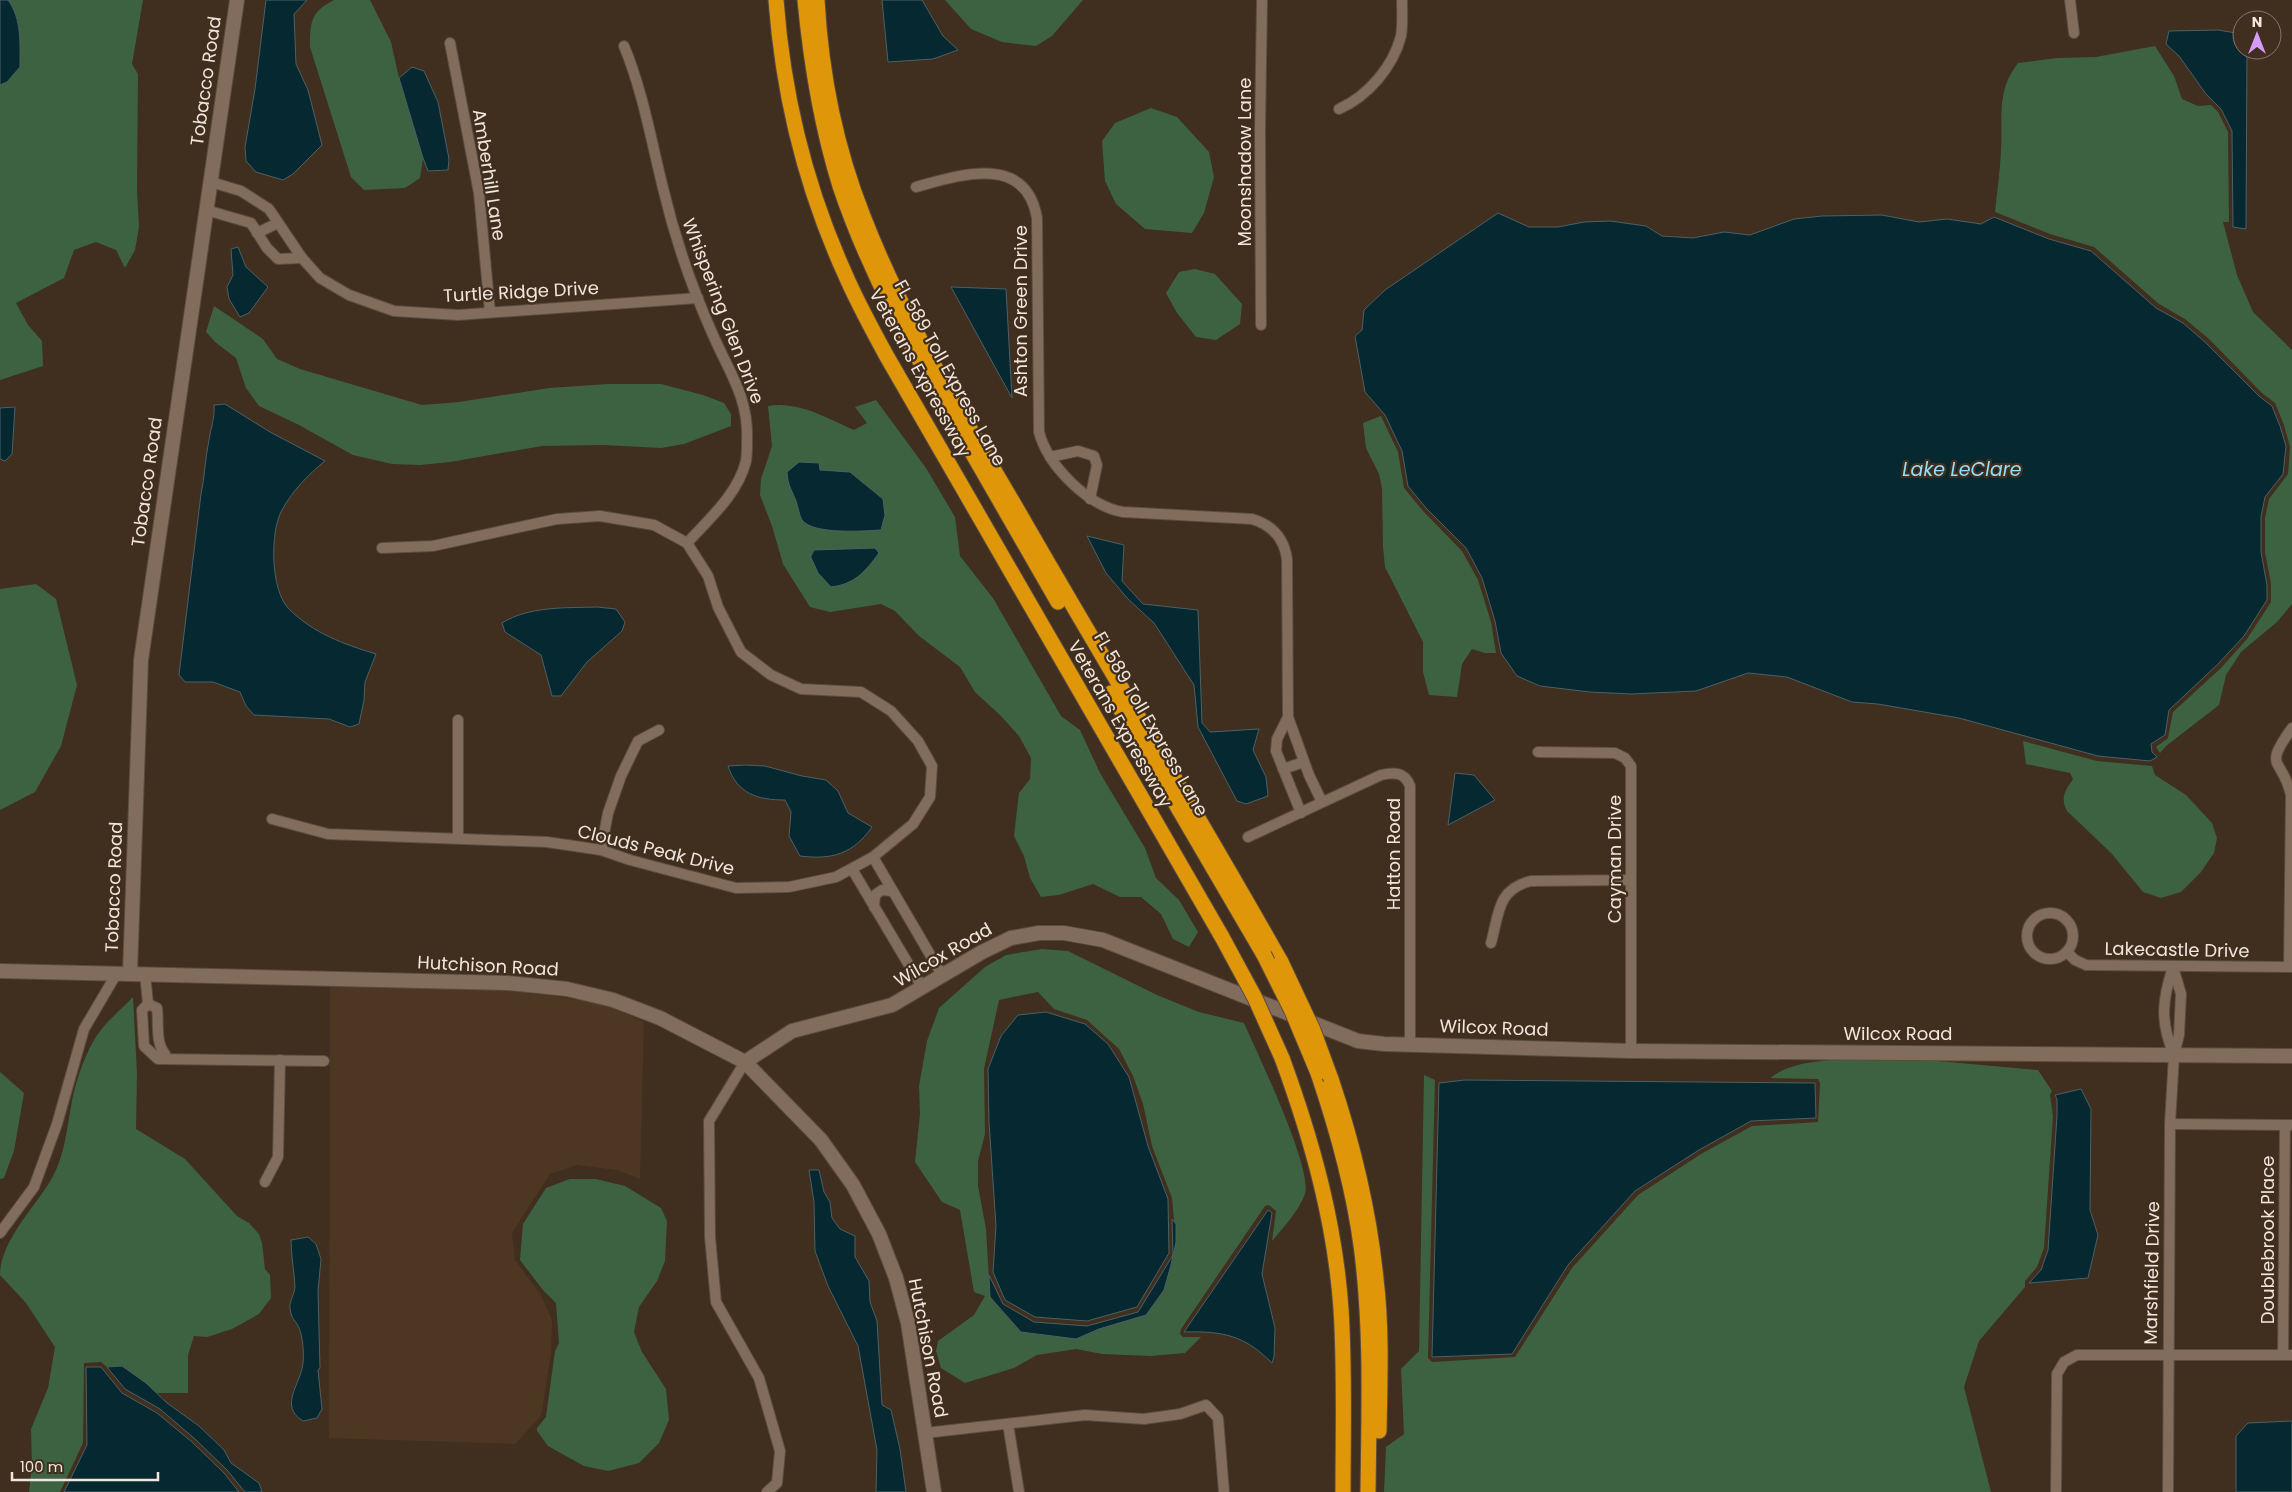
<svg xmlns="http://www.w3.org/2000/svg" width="2292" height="1492" font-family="Poppins,sans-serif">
  <rect width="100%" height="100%" fill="#402e1f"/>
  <polygon fill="#4e3722" points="330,985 494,989 554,996 603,1004 644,1022 640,1179 617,1170 577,1165 550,1174 512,1233 515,1260 541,1295 552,1320 551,1354 541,1416 515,1444 329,1438"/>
  <g fill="#3c6242" fill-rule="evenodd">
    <path d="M8,0h135l-11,64 6,10 -1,116 2,37 -4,23 -10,18 -9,-18 -20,-8 -22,8 -10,28 -48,25 12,22 14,16 1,25 -43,14v-295l7,-3 13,-16c0,-22 2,-47 -12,-66z"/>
    <path d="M334,0h36l21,42 8,36 24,80 -3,20 -15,10 -41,2 -13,-13 -41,-130c0,-26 1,-35 24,-47z"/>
    <polygon points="945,0 1083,0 1052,36 1036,46 1002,42 971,29"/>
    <path d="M2155,46l19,30 8,23 16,7 13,-1 7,7 10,20 1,90h-6l14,53 16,37 39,38v254l-15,18 -36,30 -15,23 -7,30 -53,41 -6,7 -4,-6 12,-9 5,-26 48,-44 26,-29 24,-37v-18l-6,-32v-34l4,-19 19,-25 2,-27 -6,-22 -9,-22 -13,-10 -53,-54 -24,-20 -26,-15 -65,-57 -44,-13 -55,-22c2,-20 5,-40 6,-61 2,-33 -5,-60 17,-88l39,-5 39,-1z"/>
    <polygon points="1151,108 1177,117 1209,152 1214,177 1204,213 1192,233 1145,229 1116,204 1105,181 1102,141 1115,123"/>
    <polygon points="1195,269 1215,274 1242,304 1240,324 1216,340 1196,337 1177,313 1166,293 1179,272"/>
    <polygon points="214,306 263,339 277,359 300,369 422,405 459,402 549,388 608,384 661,384 703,395 724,403 731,414 731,426 684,444 661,448 603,445 542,446 450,462 420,465 392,464 353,455 299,425 259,406 246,388 236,358 215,342 206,332"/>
    <path d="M876,400l50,68 29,49 5,39 33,42 68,118 19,14 20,43 45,75 11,30 23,22 19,32 -9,15 -16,-8 -12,-25 -20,-17h-21l-27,-13 -34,11 -18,2 -11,-19 -6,-22 -10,-20 5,-43 11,-14 1,-21 -12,-22 -18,-20 -26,-24 -15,-25 -41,-31 -24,-25 -14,-7 -51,8 -20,-5 -27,-43 -11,-38 -12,-31 1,-16 11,-33 -4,-40c31,-5 58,12 86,24l13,-7 -12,-16z"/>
    <polygon points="1381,416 1398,452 1404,488 1423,511 1462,551 1478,580 1491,622 1496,653 1485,653 1472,649 1462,664 1457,697 1429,695 1423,672 1423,642 1385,567 1383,547 1382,488 1379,474 1366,448 1363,423"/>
    <polygon points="36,584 56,599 77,685 61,746 35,792 0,810 0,589"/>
    <path d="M2023,741l74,20 55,5 3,9 31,20 26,28 5,15 -3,15 -13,19 -20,20 -20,6 -18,-6 -32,-39 -44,-42c-7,-14 -2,-20 6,-32l-3,-6 -44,-9z"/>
    <path d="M1042,949l26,2 89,44 42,17 45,11c13,29 69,146 61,171 -7,18 -21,33 -33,47l4,-30 -7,-6 -4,1 -84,123 -1,5 3,3h18l-16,16 -34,3 -49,-2 -26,-5 -39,6 -23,13 -49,15 -24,-15 -5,-17 2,-10 36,-26 11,-19 -11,-4 -14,-82 -18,-8 -27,-40 5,-48 -1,-28 8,-45 12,-33 46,-41 21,-12zM1038,992l16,17 33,11 32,29 14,27 10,28 9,42 20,52 4,44 -12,48 -18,25 -47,14 -23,10 -55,-7 -31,-35 -4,-68 -8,-43v-25l7,-27 -1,-65 15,-69z"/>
    <path d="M133,997l4,76 -1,56 49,30 52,57 12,7 10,11 3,9 3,26 5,6 1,23 -12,16 -27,15 -25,8 -13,-1 -6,19v38h-31l-35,-27 -15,1 -6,-5 -17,1 -1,80 -23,49h-31l3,-26 -1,-37 17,-41 7,-41 -29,-44 -26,-28c0,-34 36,-69 52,-97 13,-23 15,-51 20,-77 4,-21 15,-54 29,-71 9,-12 22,-22 32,-33z"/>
    <path d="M1855,1058l61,1 122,11 14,21 -2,4 3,21 -9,132 -7,19 -12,14v6l-46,54 -15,46 27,105h-607l2,-45 18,-13 -3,-65 18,-18 5,-276 11,5 -7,278 4,4 83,-5 57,-89 66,-73 63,-41 51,-28 66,-4 2,-39 -2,-4 -48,-1c23,-18 57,-17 85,-20z"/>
    <polygon points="0,1072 24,1093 14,1151 4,1178 0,1179"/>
    <polygon points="570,1179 596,1179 625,1186 661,1208 667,1221 665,1261 657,1281 639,1307 634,1332 642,1352 666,1389 669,1420 659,1443 639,1463 608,1471 584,1466 548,1446 537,1431 537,1428 546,1417 555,1351 559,1343 556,1303 543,1290 520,1260 523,1224 546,1188"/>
  </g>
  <g fill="#062831" stroke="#4c6164">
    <path d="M0,0h8c14,19 12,44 12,67l-13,15 -7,3z"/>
    <polygon points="266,0 307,0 294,14 296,64 308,90 322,145 293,174 283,180 256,172 246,161 245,147 255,89"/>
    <polygon points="882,0 922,0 943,36 958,50 933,59 888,62"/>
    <polygon points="2218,30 2242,34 2242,50 2247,50 2246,229 2233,227 2232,131 2221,109 2206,94 2179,56 2166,44 2169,31"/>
    <polygon points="412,67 424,71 438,102 449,159 448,170 428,171 423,158 399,78"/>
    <polygon points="1498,213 1529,227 1558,227 1584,222 1610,221 1646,226 1662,236 1693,238 1724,232 1750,235 1794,219 1822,216 1882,215 1919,222 1947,219 1981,224 1994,217 2049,239 2091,251 2156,308 2183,323 2206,343 2259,396 2272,406 2280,426 2286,446 2283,474 2265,497 2261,517 2261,552 2267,585 2267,600 2244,636 2218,664 2169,710 2165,735 2151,744 2152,752 2157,757 2150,761 2098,756 1959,718 1878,704 1852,702 1787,677 1748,673 1696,691 1631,694 1590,692 1540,686 1517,676 1501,653 1495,621 1482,578 1466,548 1426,508 1408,486 1402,451 1385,415 1365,392 1355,336 1362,330 1364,310 1385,290"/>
    <polygon points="238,247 246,267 268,287 249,313 240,317 229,299 227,287 233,275 231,249"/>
    <polygon points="951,287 1006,289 1012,398"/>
    <path d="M225,404l45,28 55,29c-17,14 -32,29 -43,49 -12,21 -12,80 7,99 24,24 54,35 87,45l-11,28 -1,18 -5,24 -9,3 -21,-8 -75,-4 -8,-9 -6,-14 -27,-10h-28l-6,-7 22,-181c4,-18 4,-36 8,-54 2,-13 6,-22 5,-35z"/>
    <polygon points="15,407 12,454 5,461 0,459 0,408"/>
    <path d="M799,462l20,1 1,7 30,2 33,27 2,16 -4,15c-17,1 -68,5 -79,-10 -3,-5 -4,-14 -6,-19 -5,-13 -8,-15 -9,-29z"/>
    <polygon points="1087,536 1124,545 1122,581 1143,604 1198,610 1202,723 1210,732 1259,729 1253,750 1266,777 1268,796 1246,804 1237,801 1198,727 1194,685 1154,623 1128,599 1106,573"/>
    <path d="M875,548l4,5c-14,19 -24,31 -48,34l-13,-14 -9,-20 2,3 3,-6z"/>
    <path d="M597,607l19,2 9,13 -3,9 -35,31 -26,34h-9l-11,-41 -36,-23 -3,-9c27,-17 64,-15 95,-16z"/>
    <path d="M745,765l20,1 37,10 24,4 12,11 10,22 24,14c-19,27 -40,33 -72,29l-11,-20 2,-24 -6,-12c-27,0 -48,-6 -57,-34z"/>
    <polygon points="1455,773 1474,775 1495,800 1448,825"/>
    <polygon points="1046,1012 1085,1024 1108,1044 1129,1077 1148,1146 1168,1199 1169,1253 1137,1307 1087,1321 1035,1317 1005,1300 993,1272 996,1226 989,1122 988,1069 1001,1036 1018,1015"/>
    <polygon points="1465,1080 1815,1083 1816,1118 1751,1121 1699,1150 1635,1191 1568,1265 1512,1354 1432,1357 1439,1083"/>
    <polygon points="2081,1089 2091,1109 2090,1210 2098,1235 2088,1278 2029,1283 2041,1270 2048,1250 2057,1116 2057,1099 2055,1095"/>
    <polygon points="809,1170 819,1170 824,1192 830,1202 832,1218 840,1229 855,1236 855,1257 869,1281 870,1302 877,1321 882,1405 891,1410 900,1449 906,1492 876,1492 877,1450 858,1346 828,1286 815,1251 814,1202"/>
    <path d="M1268,1210l4,3 -10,61 13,54 -1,29 -2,6c-28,-28 -49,-32 -88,-31z"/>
    <polygon points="1172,1219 1176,1224 1176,1242 1171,1265 1164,1290 1146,1315 1099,1329 1076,1339 1021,1332 990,1297 989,1275 1003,1304 1034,1322 1087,1326 1138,1312 1173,1255"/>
    <path d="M308,1237l8,7 5,15 -3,32 2,77 -2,2 4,39 -5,9 -14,3c-25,-15 -2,-37 0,-58 1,-9 0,-26 -4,-35 -3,-8 -8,-8 -9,-20 -1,-7 5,-14 5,-22 -1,-16 -4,-31 -4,-46z"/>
    <polygon points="122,1366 146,1383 167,1403 199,1426 224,1450 231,1463 259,1483 262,1492 245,1492 227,1470 195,1439 160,1409 125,1389 107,1367"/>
    <polygon points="86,1367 101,1367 122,1393 157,1413 192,1442 224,1473 239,1492 64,1492 87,1445"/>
    <polygon points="2292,1421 2292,1492 2236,1492 2236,1436 2248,1423"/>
  </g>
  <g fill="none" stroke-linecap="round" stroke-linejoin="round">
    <defs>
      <g id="street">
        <polyline points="2070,0 2074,33"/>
        <polyline points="450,43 479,193 490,312"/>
        <path d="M624,46c19,46 27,94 39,142 12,51 29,100 50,147 17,39 36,63 34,107 0,6 0,13 -1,19 -8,33 -37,58 -59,82"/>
        <path d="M1339,109c29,-13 54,-42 62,-73 2,-11 1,-25 1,-36"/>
        <polyline points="211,182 241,191 269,209 302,258 320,278 349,295 394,311 458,315 698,298"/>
        <path d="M916,187c43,-12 110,-34 121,31l2,214c9,34 49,74 84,80l129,7c20,6 32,19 35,40l1,158"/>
        <polyline points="206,210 251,223 267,248 278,259 302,258"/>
        <polyline points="257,233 278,223"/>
        <polyline points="1261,325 1260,130 1262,0"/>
        <polyline points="1050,457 1078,451 1094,456 1097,465 1090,499"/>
        <polyline points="1538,752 1615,753 1625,758 1631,766 1631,1051"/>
        <polyline points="1283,769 1304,762"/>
        <polyline points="1301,813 1276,751 1277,739 1288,717 1309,775 1322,802"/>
        <polyline points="272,819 328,834 547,842 601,850 630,860 736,888 789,887 836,877 873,857 913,824 930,797 932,766 918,741 891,711 861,692 801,689 771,675 741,652 718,607 708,576 687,543 654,525 600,516 557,519 433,546 382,548"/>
        <path d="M1248,837l133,-62c13,-3 24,-3 29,11v258"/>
        <polyline points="458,838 458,720"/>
        <polyline points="601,850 608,813 621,776 638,741 659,730"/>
        <polyline points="873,857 942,975"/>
        <polyline points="852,869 922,987"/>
        <polyline points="874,907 875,895 882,890 891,891"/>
        <circle cx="2050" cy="936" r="23"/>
        <path d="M1491,943c8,-29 6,-54 40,-62l100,-1"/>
        <polyline points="2067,952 2075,960 2086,965 2292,967"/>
        <path d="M2173,967c-11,33 -13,55 1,88"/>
        <path d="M2289,967l2,-172c-9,-39 -29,-25 1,-67"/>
        <polyline points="145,973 148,1004"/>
        <polyline points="148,1004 142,1010 144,1046 158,1059 324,1061"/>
        <path d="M148,1004l9,4c2,15 -2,34 8,46l-1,3"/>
        <polyline points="745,1062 709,1121 710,1237 716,1302 759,1378 780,1451 777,1483 767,1492"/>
        <polyline points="2170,1124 2292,1125"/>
        <polyline points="265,1182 278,1157 280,1060"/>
        <polyline points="0,1233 34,1187 57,1124 84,1029 117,973"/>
        <polyline points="2283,1355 2285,1125"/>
        <polyline points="1008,1424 1019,1492"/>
        <polyline points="925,1433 1085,1415 1144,1419 1180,1414 1206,1405 1218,1418 1224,1492"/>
        <polyline points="2056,1492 2057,1374 2064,1362 2077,1355 2292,1355"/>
        <polyline points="2168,1492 2170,1124 2174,1055 2179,1035 2181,994 2173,967"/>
      </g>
      <g id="secondary">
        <polyline points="0,971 508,983 567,989 613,1000 660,1018 745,1062 821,1140 853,1185 879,1234 896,1278 908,1323 934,1492"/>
        <polyline points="130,973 141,660 237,0"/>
        <polyline points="745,1062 792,1031 892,1005 982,952 1011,938 1039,933 1064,933 1103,940 1358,1041 1384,1044 1631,1051 2292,1056"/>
      </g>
      <g id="highway">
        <path d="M776,0c7,94 30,188 69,274 12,28 27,55 41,81l336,582"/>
        <path d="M805,0c6,63 16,125 35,186 29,86 72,163 118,242 33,58 67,116 100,174"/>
        <path d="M817,0c4,73 19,148 46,216 41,106 102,204 159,302 85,148 175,295 259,444"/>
        <polyline points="1111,693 1264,955"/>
        <path d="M1282,1058c30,82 53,164 59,251 4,61 2,122 2,183"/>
        <path d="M1318,1073c19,56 35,113 43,172 11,82 8,165 7,247"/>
        <path d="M1331,1079c22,65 38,131 45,200 6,50 4,101 3,152"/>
      </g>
    </defs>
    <use href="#street" stroke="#5b4c3e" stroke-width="12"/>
    <use href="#secondary" stroke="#5b4c3e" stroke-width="16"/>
    <use href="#highway" stroke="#5b4c3e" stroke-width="17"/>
    <use href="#street" stroke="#826d5c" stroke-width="10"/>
    <use href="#secondary" stroke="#826d5c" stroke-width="14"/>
    <use href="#highway" stroke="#df9608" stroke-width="15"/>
    <defs>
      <g id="highway-bridge">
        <polyline points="1222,937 1255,998 1282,1058"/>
        <polyline points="1264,955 1292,1011 1318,1073"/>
        <polyline points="1281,962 1313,1030 1331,1079"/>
      </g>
    </defs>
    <use href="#highway-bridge" stroke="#5b4c3e" stroke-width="17" stroke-linecap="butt"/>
    <use href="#highway-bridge" stroke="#df9608" stroke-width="15"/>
  </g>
  <g text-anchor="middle" stroke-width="4.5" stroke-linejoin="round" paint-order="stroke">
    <g font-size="18" fill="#f1e5dc" stroke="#402e1f">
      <text transform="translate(206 81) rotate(-82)" y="6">Tobacco Road</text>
      <text transform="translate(1245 162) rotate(-90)" y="6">Moonshadow Lane</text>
      <text transform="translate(489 175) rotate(81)" y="6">Amberhill Lane</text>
      <text transform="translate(521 292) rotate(-3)" y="6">Turtle Ridge Drive</text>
      <text transform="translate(723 311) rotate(69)" y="6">Whispering Glen Drive</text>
      <text transform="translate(1021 311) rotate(-90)" y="6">Ashton Green Drive</text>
      <text transform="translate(920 373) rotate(61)" y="6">Veterans Expressway</text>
      <text transform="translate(950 373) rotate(61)" y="6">FL 589 Toll Express Lane</text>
      <text transform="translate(147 482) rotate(-82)" y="6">Tobacco Road</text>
      <text transform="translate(1120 724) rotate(60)" y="6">Veterans Expressway</text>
      <text transform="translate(1151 724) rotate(60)" y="6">FL 589 Toll Express Lane</text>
      <text transform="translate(656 850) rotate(14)" y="6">Clouds Peak Drive</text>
      <text transform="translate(1394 854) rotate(-90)" y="6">Hatton Road</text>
      <text transform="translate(1615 859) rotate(-90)" y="6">Cayman Drive</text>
      <text transform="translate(114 887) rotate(-88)" y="6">Tobacco Road</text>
      <text transform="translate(2177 950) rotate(1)" y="6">Lakecastle Drive</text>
      <text transform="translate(943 955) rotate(-30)" y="6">Wilcox Road</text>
      <text transform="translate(488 966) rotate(3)" y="6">Hutchison Road</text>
      <text transform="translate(1494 1028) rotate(2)" y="6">Wilcox Road</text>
      <text x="1898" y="1040">Wilcox Road</text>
      <text transform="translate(2268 1240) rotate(-90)" y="6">Doublebrook Place</text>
      <text transform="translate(2152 1273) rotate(-89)" y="6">Marshfield Drive</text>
      <text transform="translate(928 1348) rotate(79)" y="6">Hutchison Road</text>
    </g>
    <g font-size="19" font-style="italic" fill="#95def7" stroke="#402e1f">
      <text x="1962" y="476">Lake LeClare</text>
    </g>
  </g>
  <g transform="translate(2257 35)"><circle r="24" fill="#402e1f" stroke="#87776b"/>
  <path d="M0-4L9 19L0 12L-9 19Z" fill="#d59bfa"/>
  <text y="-8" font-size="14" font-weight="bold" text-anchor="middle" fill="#f1e5dc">N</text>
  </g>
  <path d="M12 1472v8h146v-8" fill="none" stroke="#f1e5dc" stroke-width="2.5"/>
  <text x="20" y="1472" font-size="15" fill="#f1e5dc" stroke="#402e1f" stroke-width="4" paint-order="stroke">100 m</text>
</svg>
